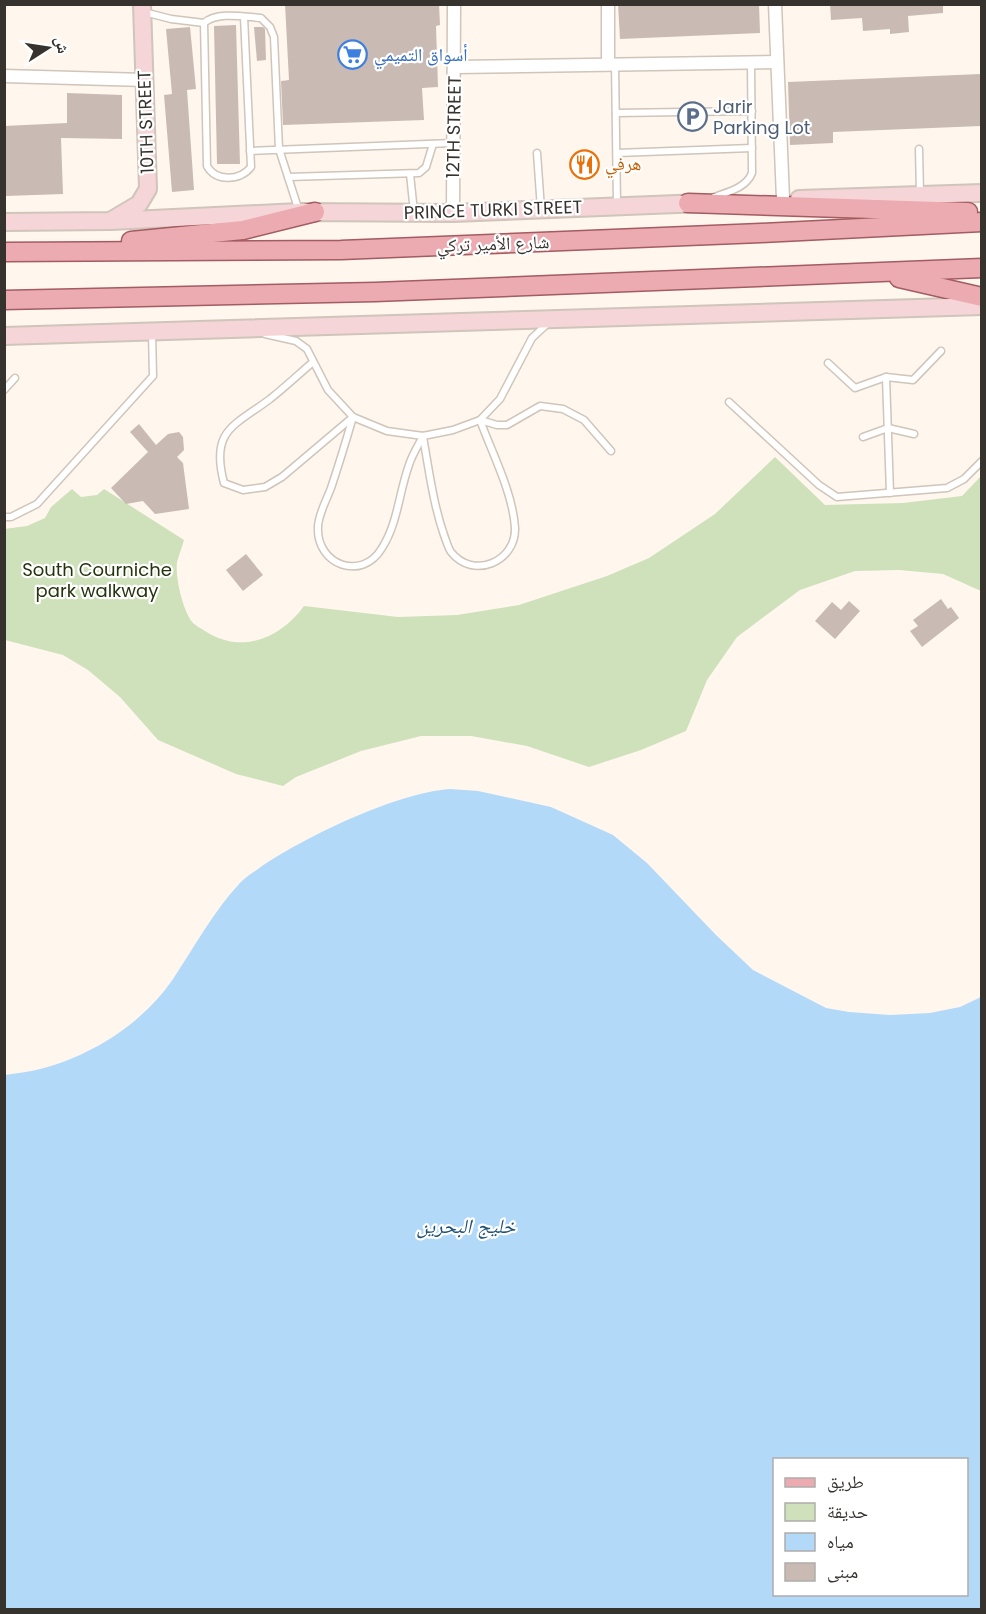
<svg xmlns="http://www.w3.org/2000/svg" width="986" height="1614" font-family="Poppins,'Noto Naskh Arabic',sans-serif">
  <rect width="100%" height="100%" fill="#fff6ed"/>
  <path fill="#cee1bb" d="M775,457l50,48 78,-2 59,-7 19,-20v115l-38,-17 -44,-4 -44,1 -55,19 -63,47 -30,43 -21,51 -45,19 -52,17 -62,-21 -56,-10h-50l-60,15 -65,26 -13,9 -47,-12 -78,-34 -38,-43 -32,-27 -25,-15 -58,-15 -1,-111 23,-3 18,-8 6,-11 21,-18 9,8 16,-2 7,-6 80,51c-2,7 -5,15 -7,22 -2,15 6,50 16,61 3,3 9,6 12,8 36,24 76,7 99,-25l94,11 59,-2 62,-10 88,-29 42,-18 66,-44z"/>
  <path fill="#b3d9f9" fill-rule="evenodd" d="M450,789l28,2 73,16 62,28 34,28 69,72 37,35 73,38 23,4 41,3 40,-2 30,-6 21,-10v612h-976v-534c11,-2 24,-3 35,-6 52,-13 103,-46 133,-90 22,-33 40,-67 67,-96 6,-7 15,-11 22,-17 45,-30 134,-73 188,-77zM774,1460h192v134h-192z"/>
  <g fill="#c9bbb4">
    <polygon points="285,4 439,4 440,25 436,26 438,87 422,88 424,120 283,125 281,81 289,80"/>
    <polygon points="618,4 759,4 760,33 620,39"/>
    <polygon points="830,4 943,4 943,13 908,16 909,32 890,34 890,29 863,31 862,18 831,20"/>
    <polygon points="236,25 240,164 217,164 214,26"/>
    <polygon points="190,27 196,89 187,90 194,190 172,192 164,95 172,94 166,29"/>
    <polygon points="254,27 263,27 265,29 266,60 257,61"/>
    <polygon points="981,74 981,126 833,132 833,143 790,145 788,82"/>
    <polygon points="67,93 122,95 122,139 61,138 63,194 6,196 4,126 67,123"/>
    <polygon points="139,424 156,445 168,434 179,432 183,437 184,450 177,457 183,463 189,509 155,514 143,501 126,504 111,488 148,452 130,432"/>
    <polygon points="246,554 263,575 243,591 226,570"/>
    <polygon points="941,599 948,609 951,607 959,618 922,647 910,631 918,626 913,620"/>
    <polygon points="849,601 860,611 835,639 815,621 832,602 841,610"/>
  </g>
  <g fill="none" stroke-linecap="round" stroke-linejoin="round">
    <defs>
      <g id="lane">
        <polyline points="144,12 171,19 204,23"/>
        <path d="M244,17l7,150c-11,14 -35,15 -44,-1l-3,-143c13,-12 41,-6 57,-5l9,9 4,10 5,112 20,62"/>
        <polyline points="615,64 617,204"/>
        <polyline points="616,113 752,111"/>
        <polyline points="919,149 920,194"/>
        <polyline points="250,151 453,143"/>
        <polyline points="537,153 541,209"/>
        <polyline points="617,153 752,148"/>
        <polyline points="410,174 414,212"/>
        <polyline points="288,177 419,173 426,167 433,144"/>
        <path d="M714,197c14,-5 32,-9 38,-24l-1,-111"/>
        <polyline points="265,334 296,341 307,349 328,390 353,417 387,431 423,436 453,430 480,420 500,399 532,338 547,324"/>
        <path d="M313,362c-14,12 -28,25 -43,37 -36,27 -60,31 -46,84l19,7 22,-3 17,-10 71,-60"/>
        <polyline points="828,363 855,388 886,377 913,380 941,351"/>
        <polyline points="886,377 890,493"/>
        <polyline points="4,390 15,378"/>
        <polyline points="729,402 819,485 837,497 947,488 964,479 982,461"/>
        <path d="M353,417c-7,24 -14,47 -22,71 -4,11 -13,27 -13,39 -2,38 44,55 64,21 16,-25 17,-56 27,-83 3,-10 9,-19 14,-29"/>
        <polyline points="480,420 497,425 507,425 540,406 563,409 584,420 611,451"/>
        <path d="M423,437c6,33 10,66 21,98 2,5 4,13 7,17 22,28 65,10 64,-24 -2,-35 -23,-75 -35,-108"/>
        <polyline points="863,437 888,428 914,434"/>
        <polyline points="4,517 11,517 37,504 153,376 152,333"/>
      </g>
      <g id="street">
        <polyline points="608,4 608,63"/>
        <polyline points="775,4 783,199"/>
        <polyline points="455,67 777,62"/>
        <polyline points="4,76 145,80"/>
        <polyline points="453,213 454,4"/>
      </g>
      <g id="secondary">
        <polyline points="799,199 982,193"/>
        <polyline points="112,220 139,204 148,189 142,4"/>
        <polyline points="4,222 111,221 299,212 453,213 702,203"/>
        <polyline points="4,336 982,306"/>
      </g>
      <g id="primary">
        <polyline points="688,203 968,212"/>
        <polyline points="131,241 243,230 315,212"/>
        <polyline points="4,252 341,250 761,233 982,222"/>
        <polyline points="899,278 982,297"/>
        <polyline points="4,300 375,292 982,268"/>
      </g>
    </defs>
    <use href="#lane" stroke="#cfc5ba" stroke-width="9"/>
    <use href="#street" stroke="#cfc5ba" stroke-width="15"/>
    <use href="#secondary" stroke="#cfc5ba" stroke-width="20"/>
    <use href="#primary" stroke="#a35c61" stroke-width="21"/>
    <use href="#lane" stroke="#fff" stroke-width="6"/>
    <use href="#street" stroke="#fff" stroke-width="12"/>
    <use href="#secondary" stroke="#f5d5d8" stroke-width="16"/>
    <use href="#primary" stroke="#ebabb0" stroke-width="18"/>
  </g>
  <defs>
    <symbol id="supermarket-ring" viewBox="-11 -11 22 22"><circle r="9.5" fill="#fff" stroke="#3f7fe0" stroke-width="1.5"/><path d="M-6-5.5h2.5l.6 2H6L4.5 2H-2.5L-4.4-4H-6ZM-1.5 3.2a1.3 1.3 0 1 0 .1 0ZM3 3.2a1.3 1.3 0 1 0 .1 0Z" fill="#3f7fe0"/></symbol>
    <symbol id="parking-ring" viewBox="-11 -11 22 22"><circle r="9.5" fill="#fff" stroke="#5c6f8a" stroke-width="1.5"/><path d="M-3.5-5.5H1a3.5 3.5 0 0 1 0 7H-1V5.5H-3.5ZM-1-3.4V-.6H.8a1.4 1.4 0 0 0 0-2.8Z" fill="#5c6f8a"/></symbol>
    <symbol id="restaurant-ring" viewBox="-11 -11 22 22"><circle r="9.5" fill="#fff" stroke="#e8710a" stroke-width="1.5"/><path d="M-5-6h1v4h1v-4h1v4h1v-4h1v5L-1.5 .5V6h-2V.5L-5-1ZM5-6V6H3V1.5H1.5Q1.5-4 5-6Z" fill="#e8710a"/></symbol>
  </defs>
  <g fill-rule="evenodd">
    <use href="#supermarket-ring" x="336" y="38" width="33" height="33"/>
    <use href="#parking-ring" x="676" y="100" width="33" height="33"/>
    <use href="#restaurant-ring" x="568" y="148" width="33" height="33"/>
  </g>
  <g text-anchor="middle" stroke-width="4.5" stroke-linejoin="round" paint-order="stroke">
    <g font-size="18" fill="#366cbe" stroke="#fff" text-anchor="start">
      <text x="374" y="61">أسواق التميمي</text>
    </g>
    <g font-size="18" fill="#4e5e75" stroke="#fff" text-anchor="start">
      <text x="713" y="113">Jarir<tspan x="713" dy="21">Parking Lot</tspan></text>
    </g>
    <g font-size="18" fill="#36322e" stroke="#fff">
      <text transform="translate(146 122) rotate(-92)" y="6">10TH STREET</text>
      <text transform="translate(454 127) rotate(-89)" y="6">12TH STREET</text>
      <text transform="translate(493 210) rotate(-2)" y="6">PRINCE TURKI STREET</text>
      <text transform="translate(493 244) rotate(-2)" y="6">شارع الأمير تركي</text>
    </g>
    <g font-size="18" fill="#c56008" stroke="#fff" text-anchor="start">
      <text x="605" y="170">هرفي</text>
    </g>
    <g font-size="18" fill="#25340e" stroke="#fff">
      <text x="97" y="576">South Courniche<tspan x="97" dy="21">park walkway</tspan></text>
    </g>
    <g font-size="20" font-style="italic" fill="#1c5177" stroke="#fff">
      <text x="466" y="1233">خليج البحرين</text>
    </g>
  </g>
  <rect width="986" height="1614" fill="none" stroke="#36322e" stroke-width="12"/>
  <rect x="773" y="1458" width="195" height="138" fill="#ffffff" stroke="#afadab" stroke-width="1.5"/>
  <rect x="785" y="1478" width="30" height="9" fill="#ebabb0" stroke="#afadab" stroke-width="1.5"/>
  <text x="827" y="1488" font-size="18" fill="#36322e">طريق</text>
  <rect x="785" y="1503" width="30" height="18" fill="#cee1bb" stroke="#afadab" stroke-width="1.5"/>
  <text x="827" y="1518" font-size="18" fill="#36322e">حديقة</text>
  <rect x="785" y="1533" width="30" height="18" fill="#b3d9f9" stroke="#afadab" stroke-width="1.5"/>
  <text x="827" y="1548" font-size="18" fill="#36322e">مياه</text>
  <rect x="785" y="1563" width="30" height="18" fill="#c9bbb4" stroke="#afadab" stroke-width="1.5"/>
  <text x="827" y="1578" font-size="18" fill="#36322e">مبنى</text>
  <g transform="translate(48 48) rotate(78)" stroke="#ffffff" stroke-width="4.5" paint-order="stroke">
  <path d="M0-4.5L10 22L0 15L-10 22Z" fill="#36322e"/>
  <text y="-9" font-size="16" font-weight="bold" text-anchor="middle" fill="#36322e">ش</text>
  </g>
</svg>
